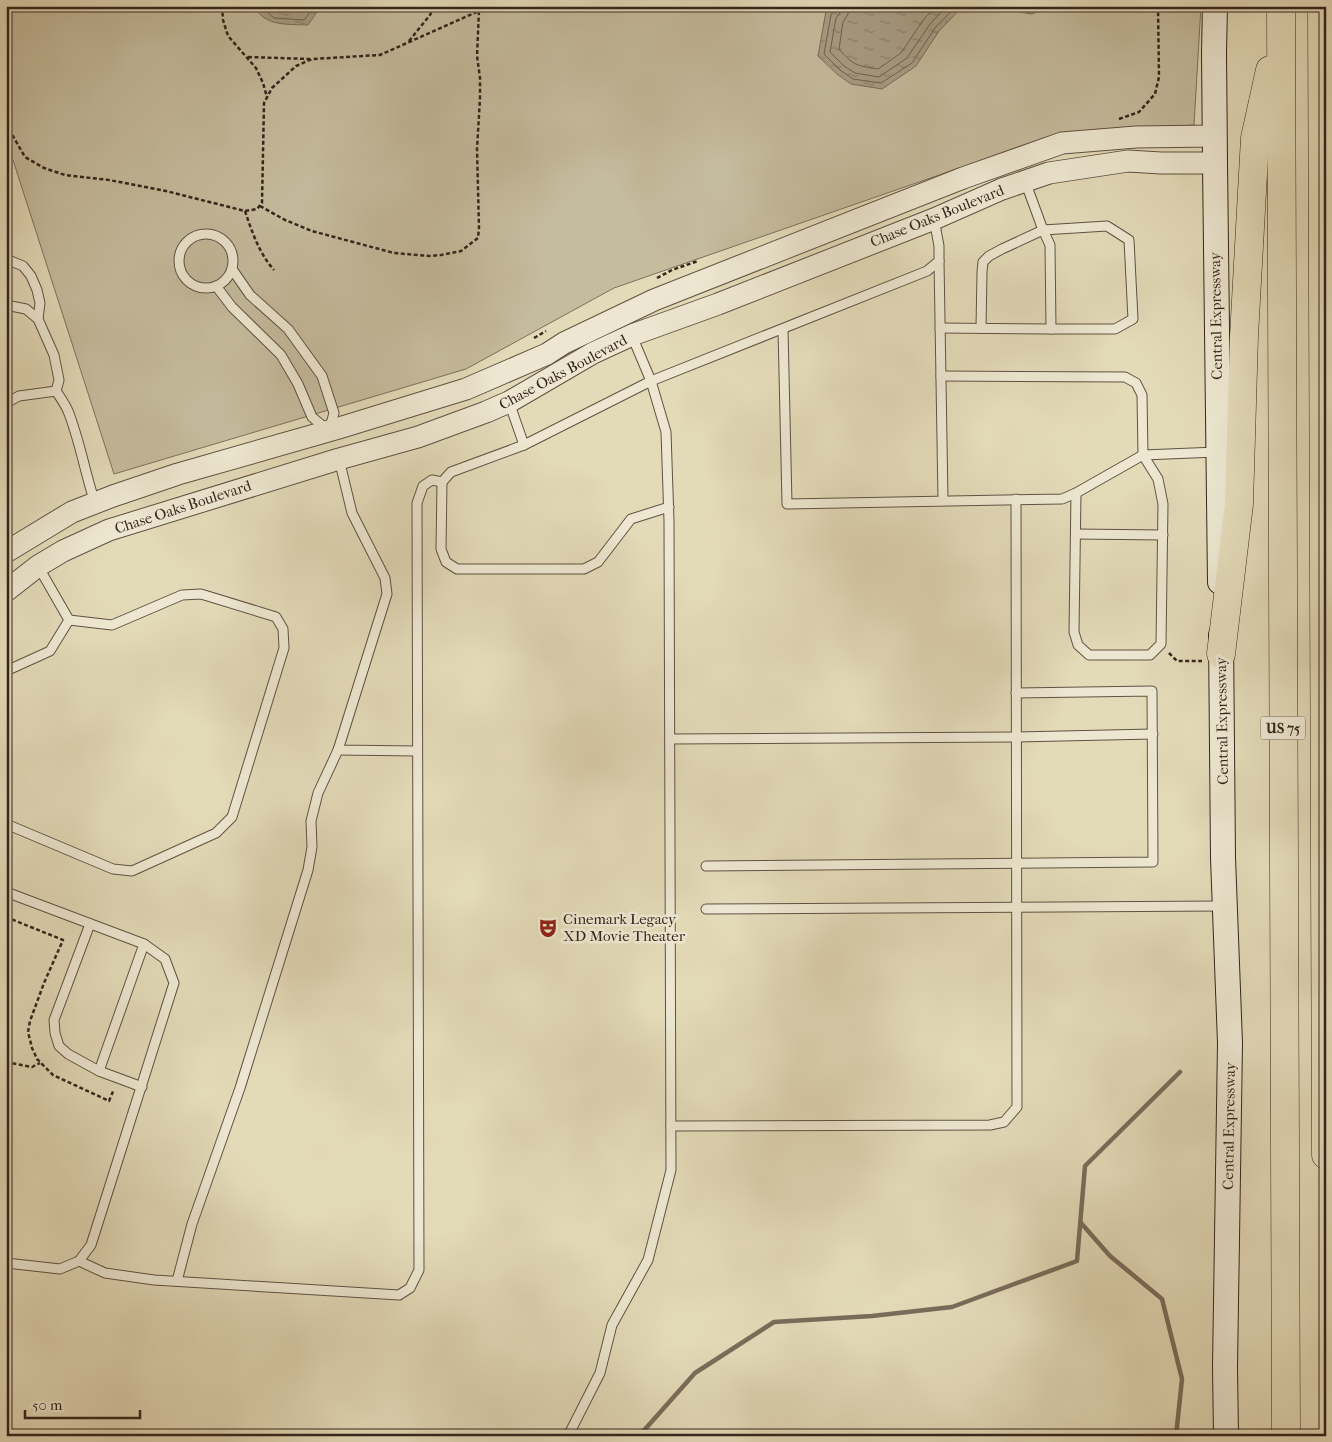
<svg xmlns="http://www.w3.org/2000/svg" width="1332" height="1442" font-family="'IM FELL French Canon',serif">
  <defs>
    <pattern id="water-ripples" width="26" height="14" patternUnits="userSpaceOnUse" patternTransform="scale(1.25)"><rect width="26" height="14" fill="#a89c83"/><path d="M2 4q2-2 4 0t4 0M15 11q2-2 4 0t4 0" fill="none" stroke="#8a7f6a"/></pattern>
  </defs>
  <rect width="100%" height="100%" fill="#e3dab8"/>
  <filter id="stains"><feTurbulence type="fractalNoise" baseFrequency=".004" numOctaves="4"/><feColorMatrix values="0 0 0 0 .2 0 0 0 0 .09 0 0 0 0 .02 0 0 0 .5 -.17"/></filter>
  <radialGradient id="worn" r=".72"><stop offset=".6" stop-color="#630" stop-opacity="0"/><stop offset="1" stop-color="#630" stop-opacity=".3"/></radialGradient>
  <polygon fill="#c5bb9d" stroke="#7d705c" points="6,6 1201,6 1194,125 1060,133 614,288 466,369 114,474 13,160 6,156"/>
  <g fill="url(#water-ripples)" stroke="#7a6c5a">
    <path d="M254,6h67l-13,19c-20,-1 -43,2 -54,-19z"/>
    <polygon points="832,6 968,6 962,7 939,31 916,66 882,89 851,84 837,74 818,56 826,11"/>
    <polygon points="985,6 1059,6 1031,14"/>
  </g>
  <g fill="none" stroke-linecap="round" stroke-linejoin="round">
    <g stroke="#6e6050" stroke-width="1">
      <polyline points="260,6 274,18 304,20 315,6"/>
      <polyline points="835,6 834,10 831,15 824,54 840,70 853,79 881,83 912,63 935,28 956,6"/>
      <polyline points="841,6 840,13 836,18 830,52 844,66 855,73 879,77 907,58 930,24 947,6"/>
      <path d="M849,6l-1,8 -5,8 -4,27c14,16 18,17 39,20l23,-16 23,-34 13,-13"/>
    </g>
    <g stroke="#7a6c5a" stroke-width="4.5">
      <polyline points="1081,1223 1110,1256 1162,1299 1182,1379 1176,1436"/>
      <polyline points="639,1436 695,1373 774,1322 872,1316 952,1307 1077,1261 1085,1166 1180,1072"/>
    </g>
    <defs>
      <g id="service">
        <circle cx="206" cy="261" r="27"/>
        <polyline points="6,259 23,266 31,276 37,290 40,303 38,319 54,355 59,380 56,391"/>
        <polyline points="939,261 943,500"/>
        <polyline points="216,286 232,307 281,355 298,384 312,417 329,431 334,413 322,376 288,329 250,295 232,269"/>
        <polyline points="6,305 26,309 38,319"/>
        <polyline points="940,328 1051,329 1050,245 1043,230 1025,181"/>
        <polyline points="981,328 982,272 983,262 989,256 1002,249 1043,230 1107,226 1129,240 1133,319 1115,329 1051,329"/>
        <polyline points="783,329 787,504 1062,499 1076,493 1143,455 1217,452"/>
        <polyline points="941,376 1125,377 1136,383 1142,395 1143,455 1158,479 1163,504 1161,644 1150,655 1089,655 1078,645 1074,632 1076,493"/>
        <polyline points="509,402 524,445"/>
        <path d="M6,403l13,-7 37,-5c4,6 9,13 12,20 12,30 17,62 27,92"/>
        <polyline points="339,459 352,513 385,578 387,594 338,750 417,751"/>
        <polyline points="669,507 631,519 598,562 584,569 457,569 446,562 441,549 442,482 451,472 524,445 651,381 927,271 939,261 939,246 934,219"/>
        <polyline points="1076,534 1163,535"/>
        <polyline points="6,671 50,651 69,620 38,566"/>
        <polyline points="670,739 1016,737 1153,734"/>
        <polyline points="6,824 113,869 132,871 216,833 232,817 284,648 283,629 276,617 201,594 182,595 112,625 69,620"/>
        <polyline points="706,866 1153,862 1152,691 1016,693"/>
        <polyline points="6,892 144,944 165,959 174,983 91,1245 79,1261 60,1269 6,1263"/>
        <polyline points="706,909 1223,906"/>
        <polyline points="90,924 54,1020 55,1033 59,1046 68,1054 99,1071 142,1087"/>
        <polyline points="99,1071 144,944"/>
        <polyline points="671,1126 990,1125 1004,1122 1017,1107 1016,499"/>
        <polyline points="79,1261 105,1273 154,1280 399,1295 410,1288 419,1270 417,503 423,486 432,480 442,482"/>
        <polyline points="177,1281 192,1224 240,1088 308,870 312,847 311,821 318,793 338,750"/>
        <polyline points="568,1436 600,1373 612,1325 648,1260 671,1170 669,521 666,432 651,381 632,336"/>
      </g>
      <g id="tertiary">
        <polyline points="6,552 72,512 113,496 178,474 339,428 466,389 547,354 564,343 654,300 963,178 1062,143 1136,137 1215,136"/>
        <polyline points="6,591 38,566 63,551 109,530 339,459 418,437 486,412 509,402 593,353 632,335 718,304 934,219 1002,189 1049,173 1128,161 1161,163 1215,163"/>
      </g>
      <g id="secondary">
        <polyline points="1215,6 1214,52 1215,163 1220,582"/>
        <polyline points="1221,635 1223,858 1230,1043 1225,1367 1226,1436"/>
      </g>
      <g id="motorway">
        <polyline points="1281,6 1286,1436"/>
        <polyline points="1322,6 1326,1155"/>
        <polyline points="1221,654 1239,504 1244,336 1255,138 1270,70"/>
      </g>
    </defs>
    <use href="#service" stroke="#605243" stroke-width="11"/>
    <use href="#tertiary" stroke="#605243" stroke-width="23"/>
    <use href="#secondary" stroke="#35251c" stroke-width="26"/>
    <use href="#motorway" stroke="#35251c" stroke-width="29"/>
    <g stroke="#35251c" stroke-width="2.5" stroke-dasharray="4 2.5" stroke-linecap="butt">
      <polyline points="222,6 223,20 228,36 256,68 263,83 267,97"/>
      <polyline points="409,41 430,15 434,6"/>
      <polyline points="248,57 310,59"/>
      <polyline points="6,110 10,131 25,157 44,168 65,175 109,180 166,191 245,211 257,209 262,203 264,103 272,88 296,66 312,59 380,55 490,6"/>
      <polyline points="1119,119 1139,112 1155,94 1159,77 1158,6"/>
      <polyline points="260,206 285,220 312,231 394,253 430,256 441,255 461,251 478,238 479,228 477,149 480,98 480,78 477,56 479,10"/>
      <path d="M245,211c7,21 14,42 29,59"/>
      <polyline points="657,278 672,270 698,261"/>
      <polyline points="534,338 546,331"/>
      <polyline points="1169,653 1177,661 1202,661"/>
      <polyline points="6,917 63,940 44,983 30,1021 28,1032 32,1048 37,1059 53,1075 109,1101 114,1089"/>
      <polyline points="6,1062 32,1067 40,1063"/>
    </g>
    <use href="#service" stroke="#ede7d1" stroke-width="9"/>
    <use href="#tertiary" stroke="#ede7d1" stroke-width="21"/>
    <use href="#secondary" stroke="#ede7d1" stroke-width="24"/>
    <use href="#motorway" stroke="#e3dab8" stroke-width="28"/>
  </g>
  <defs>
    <symbol id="theatre-bare" viewBox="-9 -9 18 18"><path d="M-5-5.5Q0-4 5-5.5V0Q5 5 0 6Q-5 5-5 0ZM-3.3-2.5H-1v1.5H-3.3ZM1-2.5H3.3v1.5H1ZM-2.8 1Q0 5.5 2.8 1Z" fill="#8f2418" stroke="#ede7d1" stroke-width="2.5" paint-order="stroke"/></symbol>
  </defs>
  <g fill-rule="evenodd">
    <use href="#theatre-bare" x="534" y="914" width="28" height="28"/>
  </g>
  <g text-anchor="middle" stroke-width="5" stroke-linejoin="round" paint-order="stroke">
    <rect fill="#ede7d1" stroke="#6c5f52" stroke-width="1" x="1260.5" y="716.5" width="45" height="23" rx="4"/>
    <g font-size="14" font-weight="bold" fill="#35251c">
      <text x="1283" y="733">US 75</text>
    </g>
    <g font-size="15" fill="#35251c" stroke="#ede7d1">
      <text transform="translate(937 216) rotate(-22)" y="5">Chase Oaks Boulevard</text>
      <text transform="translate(1216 316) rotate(-91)" y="5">Central Expressway</text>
      <text transform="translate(563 372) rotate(-28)" y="5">Chase Oaks Boulevard</text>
      <text transform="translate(183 507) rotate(-18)" y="5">Chase Oaks Boulevard</text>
      <text transform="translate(1222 721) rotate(-91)" y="5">Central Expressway</text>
      <text transform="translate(1229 1126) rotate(-89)" y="5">Central Expressway</text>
    </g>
    <g font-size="15" fill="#35251c" stroke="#ede7d1" text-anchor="start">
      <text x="563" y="924">Cinemark Legacy<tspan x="563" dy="17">XD Movie Theater</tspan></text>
    </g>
  </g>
  <rect width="1332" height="1442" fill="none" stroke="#e3dab8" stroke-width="25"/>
  <rect x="8" y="8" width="1317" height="1427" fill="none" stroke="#35251c" stroke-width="2.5"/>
  <rect x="12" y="12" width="1307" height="1417" fill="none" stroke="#35251c"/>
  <path d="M25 1410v8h115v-8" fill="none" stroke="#35251c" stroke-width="2.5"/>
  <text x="32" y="1410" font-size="15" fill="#35251c" stroke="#ede7d1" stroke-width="4" paint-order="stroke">50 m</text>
  <rect width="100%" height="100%" filter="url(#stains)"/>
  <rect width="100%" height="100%" fill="url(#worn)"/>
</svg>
